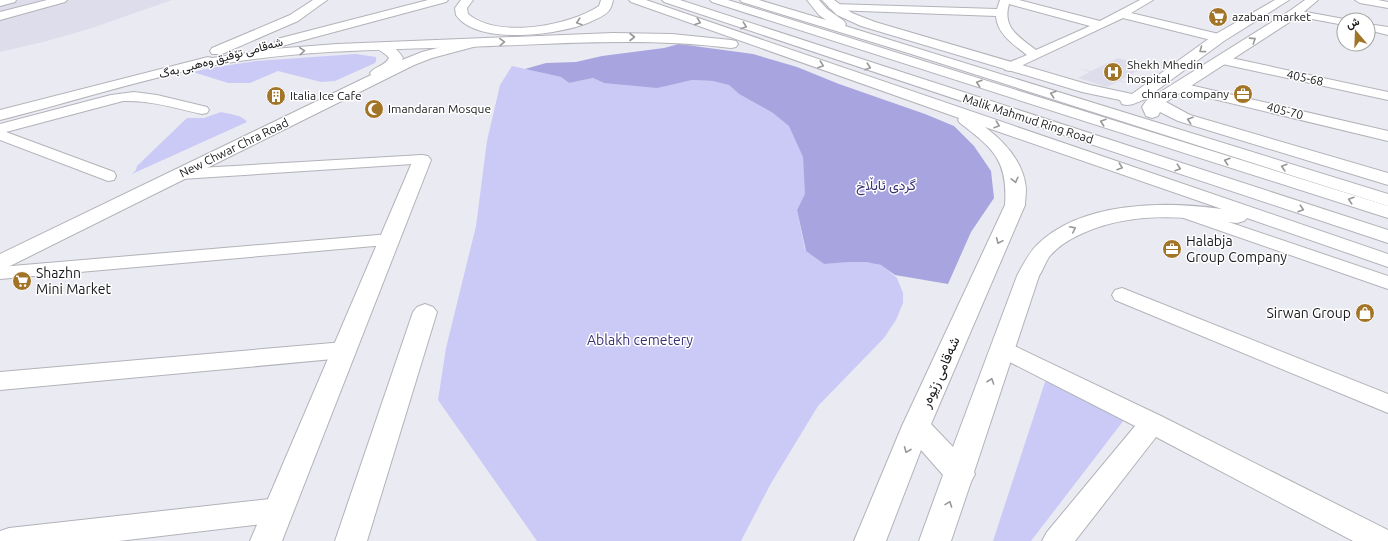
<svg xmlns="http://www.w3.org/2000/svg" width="1388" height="541" font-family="Ubuntu,Vazirmatn,sans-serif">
  <rect width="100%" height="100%" fill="#eaeaf2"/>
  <g fill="#ddddec">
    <polygon points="0,0 172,0 92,28 47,41 0,52"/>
    <polygon points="1118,58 1147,66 1120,80 1132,85 1119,81 1107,87 1078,78 1090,72 1077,68 1091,71"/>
  </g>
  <g fill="#cbcaf6">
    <polygon points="356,54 376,57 376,61 375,63 335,81 321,82 278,71 250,83 228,83 193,72 210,68 256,61"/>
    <polygon points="512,66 561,77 569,83 593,78 604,83 675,82 692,80 715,81 729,85 739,94 775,114 790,126 803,155 806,193 797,210 805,250 824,264 858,261 873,263 883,266 897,278 903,293 903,303 896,320 884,338 818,406 770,485 741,541 537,541 438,400 446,348 476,226 487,141 500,85"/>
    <path d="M221,112c8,2 22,3 26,10l-115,52 4,-4 1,-4 50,-48h17z"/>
    <polygon points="1046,379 1124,420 1031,541 993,541"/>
  </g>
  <polygon fill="#a7a4df" points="679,44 753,54 797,67 839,84 925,114 954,126 974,146 991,171 994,198 971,232 948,284 895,275 881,265 866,262 849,262 824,264 806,251 797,210 805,194 803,157 789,126 773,113 739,94 729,85 713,81 692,80 657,88 604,83 593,78 569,83 561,77 525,69 546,63 576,62 602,56 664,48"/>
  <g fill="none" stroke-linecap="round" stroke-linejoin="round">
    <defs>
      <g id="minor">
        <polygon points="0,0 16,0 15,2 0,6"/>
        <path d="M1000,0h19l81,21 40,-21h13l-22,13 92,22 2,3 -2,3 -4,1 -96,-24 -113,53 -5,-1 -1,-3 1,-3 22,-9c-13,-10 -30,-21 -31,-39l-163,-6 -5,-3 5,-3 164,5zM1009,4l81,22 -54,24c-17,-13 -34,-22 -27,-46z"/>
        <polygon points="1355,0 1378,0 1388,2 1388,8 1360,3"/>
        <polygon points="1295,10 1344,19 1348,20 1344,20 1344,25 1291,15 1289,13"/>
        <polygon points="1368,24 1388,27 1388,35 1368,30"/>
        <polygon points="1222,56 1388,92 1388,100 1218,63 1216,60 1218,57"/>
        <polygon points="1181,83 1388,131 1388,141 1176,90 1174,87 1176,84"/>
        <path d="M134,92l23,3 50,12 2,3 -2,3 -5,1c-27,-6 -52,-14 -79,-13l-117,31 108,40 2,4 -2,4 -6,1 -108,-41v-16l111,-29z"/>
        <polygon points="422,155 428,157 430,160 428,163 181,179 175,178 173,174 175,170 181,169"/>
        <polygon points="1181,206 1388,276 1388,289 1175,215 1172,211 1175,207"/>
        <polygon points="390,234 397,236 399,240 397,244 0,279 0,267"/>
        <polygon points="1122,288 1388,394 1388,413 1115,300 1112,295 1115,290"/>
        <polygon points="1002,341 1010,344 1161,416 1388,530 1388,541 1353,541 1156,437 1075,541 1042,541 1047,532 1135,426 994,354 991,349 994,344"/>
        <polygon points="344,342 352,344 355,350 352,356 344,358 0,390 0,372"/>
        <polygon points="279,498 289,501 293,510 289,519 279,522 119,541 0,541 0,531 9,528"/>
      </g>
      <g id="tertiary">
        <path d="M822,0h12l18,13 23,9 215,63 42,9 82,-59 61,-35h14l-65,41 -79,58c-8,3 -14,8 -23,5l-2,-4 -38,-8 -221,-66 -24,-11z"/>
        <polygon points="1305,0 1318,0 1299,16 1166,102 1190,115 1388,173 1388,185 1178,121 1160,112 1158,116 1152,118 1146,116 1142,107 1146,101 1291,10"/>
        <path d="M472,39l5,1 2,3 -2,3 -45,12 -18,7 -406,202 -8,2v-15l371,-179 -1,-2c5,-7 15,-7 19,-15 -3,-5 -9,-6 -13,-11l2,-3c12,-3 19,5 25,14l-1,2 20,-8z"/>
        <polygon points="422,155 428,156 431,160 282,541 250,541 413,160 416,156"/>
        <polygon points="425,304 433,307 437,312 367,541 335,541 413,312 417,307"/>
      </g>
      <g id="secondary">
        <polygon points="47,0 67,0 65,2 0,20 0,12"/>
        <polygon points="313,0 327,0 298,21 222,54 212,54 210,51 212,48 290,15"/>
        <polygon points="428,0 448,0 446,2 282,46 277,45 275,42 277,39"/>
        <path d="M461,0h12l-6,8 1,6c30,25 101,12 131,-8l2,-6h12c-1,3 -1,6 -3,9 -3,6 -14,10 -20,13 -30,13 -113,24 -134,-7l-1,-7z"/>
        <path d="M629,0h17l742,254v13l-141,-49 -3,3 -7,2c-53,-7 -107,-12 -156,11 -11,5 -24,13 -32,23 -4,6 -6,13 -10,19l-65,196 1,2 -4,8 -20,59h-32l24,-66 -22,-25 -35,91h-32l48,-115 103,-221c3,-44 -11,-56 -45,-82l-2,-3 1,-2 -328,-116zM985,127l237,82c-57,-8 -141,-8 -185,36 -9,9 -14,20 -20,31l-64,171 -22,-23 94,-219c0,-5 1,-11 1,-16 -2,-26 -21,-47 -41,-62z"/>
        <polygon points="740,0 759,0 826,20 819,15 807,0 819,0 827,9 844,21 846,24 845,26 1388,194 1388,206 908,53 742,2"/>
        <path d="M613,33l59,1 59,6 5,1 2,3 -2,3 -5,1c-88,-11 -175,-4 -263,-1 -93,3 -187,3 -278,23 -64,14 -126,34 -190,50v-10l208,-53 4,1 61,-9 64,-5z"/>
      </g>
      <g id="trunk">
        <polygon points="662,0 680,0 1388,230 1388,243 664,2"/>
        <polygon points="710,0 728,0 1388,206 1388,218 712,2"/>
      </g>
    </defs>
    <use href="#minor" stroke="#b2b2b9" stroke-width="2"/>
    <use href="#tertiary" stroke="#b2b2b9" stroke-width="2"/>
    <use href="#secondary" stroke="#b2b2b9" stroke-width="2"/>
    <use href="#trunk" stroke="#b2b2b9" stroke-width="2"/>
    <use href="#minor" fill="#fff" fill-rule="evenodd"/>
    <use href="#tertiary" fill="#fff" fill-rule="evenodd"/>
    <use href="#secondary" fill="#fff" fill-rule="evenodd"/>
    <use href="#trunk" fill="#fff" fill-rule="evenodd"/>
  </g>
  <defs><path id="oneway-chevron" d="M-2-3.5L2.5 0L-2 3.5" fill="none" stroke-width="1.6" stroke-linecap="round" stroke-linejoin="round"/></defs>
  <g stroke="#989899">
    <use href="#oneway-chevron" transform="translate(579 22) rotate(163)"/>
    <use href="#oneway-chevron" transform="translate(698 22) rotate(20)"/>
    <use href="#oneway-chevron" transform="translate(744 26) rotate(19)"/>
    <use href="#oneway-chevron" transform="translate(632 37)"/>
    <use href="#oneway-chevron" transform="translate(1253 40) rotate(-33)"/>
    <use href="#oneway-chevron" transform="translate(502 42) rotate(-2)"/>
    <use href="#oneway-chevron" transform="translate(1202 50) rotate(144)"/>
    <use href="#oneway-chevron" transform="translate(302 51) rotate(-5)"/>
    <use href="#oneway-chevron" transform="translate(821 65) rotate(19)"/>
    <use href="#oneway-chevron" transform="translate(868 67) rotate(18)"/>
    <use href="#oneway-chevron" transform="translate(979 83) rotate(-162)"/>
    <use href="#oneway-chevron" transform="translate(1053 94) rotate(-163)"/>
    <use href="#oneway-chevron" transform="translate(1190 120) rotate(-162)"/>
    <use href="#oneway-chevron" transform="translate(1103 122) rotate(-162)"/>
    <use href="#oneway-chevron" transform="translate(997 125) rotate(19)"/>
    <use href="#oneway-chevron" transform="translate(1227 161) rotate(-162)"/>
    <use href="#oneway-chevron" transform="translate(1120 167) rotate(19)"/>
    <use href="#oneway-chevron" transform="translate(1284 167) rotate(-163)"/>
    <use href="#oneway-chevron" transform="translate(1178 168) rotate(18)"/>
    <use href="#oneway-chevron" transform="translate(1015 180) rotate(76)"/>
    <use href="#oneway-chevron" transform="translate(1351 200) rotate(-162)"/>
    <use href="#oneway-chevron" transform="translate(1301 209) rotate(18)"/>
    <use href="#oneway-chevron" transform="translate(1073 229) rotate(-27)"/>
    <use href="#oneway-chevron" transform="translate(999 241) rotate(114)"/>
    <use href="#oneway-chevron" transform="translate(991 381) rotate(-71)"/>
    <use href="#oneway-chevron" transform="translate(907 450) rotate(112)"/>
    <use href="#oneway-chevron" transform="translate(949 504) rotate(-70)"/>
  </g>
  <defs>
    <symbol id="supermarket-disc" viewBox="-11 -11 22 22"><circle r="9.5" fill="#a27427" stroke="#fff"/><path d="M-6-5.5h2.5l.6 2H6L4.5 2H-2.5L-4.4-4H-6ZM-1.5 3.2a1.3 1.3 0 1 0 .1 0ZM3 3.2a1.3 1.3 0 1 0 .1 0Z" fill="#fff"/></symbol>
    <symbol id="hospital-disc" viewBox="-11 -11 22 22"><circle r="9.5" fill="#a27427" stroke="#fff"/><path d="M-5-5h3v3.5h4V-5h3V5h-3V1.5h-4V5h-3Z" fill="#fff"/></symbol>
    <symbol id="office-disc" viewBox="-11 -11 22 22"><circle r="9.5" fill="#a27427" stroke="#fff"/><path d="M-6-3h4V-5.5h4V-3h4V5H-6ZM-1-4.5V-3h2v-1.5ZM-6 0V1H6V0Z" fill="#fff"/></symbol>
    <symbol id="building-disc" viewBox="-11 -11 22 22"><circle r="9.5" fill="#a27427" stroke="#fff"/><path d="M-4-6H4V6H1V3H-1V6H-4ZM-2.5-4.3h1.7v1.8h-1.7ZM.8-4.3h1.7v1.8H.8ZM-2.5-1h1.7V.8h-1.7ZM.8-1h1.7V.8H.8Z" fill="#fff"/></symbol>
    <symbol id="mosque-disc" viewBox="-11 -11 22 22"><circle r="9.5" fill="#a27427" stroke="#fff"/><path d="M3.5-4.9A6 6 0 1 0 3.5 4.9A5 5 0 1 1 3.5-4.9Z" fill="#fff"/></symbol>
    <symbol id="shop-disc" viewBox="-11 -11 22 22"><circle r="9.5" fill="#a27427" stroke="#fff"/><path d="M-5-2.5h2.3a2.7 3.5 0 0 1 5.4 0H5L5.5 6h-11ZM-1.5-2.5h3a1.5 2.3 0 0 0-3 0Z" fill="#fff"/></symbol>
  </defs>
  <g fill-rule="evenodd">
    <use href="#supermarket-disc" x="1207" y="6" width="22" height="22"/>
    <use href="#hospital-disc" x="1102" y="61" width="22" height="22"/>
    <use href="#office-disc" x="1232" y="83" width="22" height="22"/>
    <use href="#building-disc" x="265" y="85" width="22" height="22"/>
    <use href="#mosque-disc" x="363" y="98" width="22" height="22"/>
    <use href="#office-disc" x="1161" y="238" width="22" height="22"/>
    <use href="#supermarket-disc" x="11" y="270" width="22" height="22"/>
    <use href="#shop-disc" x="1354" y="302" width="22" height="22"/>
  </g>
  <g text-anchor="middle" stroke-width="3" stroke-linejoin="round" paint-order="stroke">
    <g font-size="12" fill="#19191c" stroke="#fff" text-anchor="start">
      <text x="1232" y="21">azaban market</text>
      <text x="1127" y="69">Shekh Mhedin<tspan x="1127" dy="14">hospital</tspan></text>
      <text x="1229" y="98" text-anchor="end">chnara company</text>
      <text x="290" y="100">Italia Ice Cafe</text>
      <text x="388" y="113">Imandaran Mosque</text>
    </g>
    <g font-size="12" fill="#19191c" stroke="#fff">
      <text transform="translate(221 58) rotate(-15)" y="4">شەقامی تۆفیق وەهبی بەگ</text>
      <text transform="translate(1305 78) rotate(12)" y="4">405-68</text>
      <text transform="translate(1285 111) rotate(14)" y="4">405-70</text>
      <text transform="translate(1028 119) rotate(18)" y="4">Malik Mahmud Ring Road</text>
      <text transform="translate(234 148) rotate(-26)" y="4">New Chwar Chra Road</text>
    </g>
    <g font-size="14" fill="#3a3074" stroke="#fff">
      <text x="886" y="190">گردی ئابڵاخ</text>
      <text x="640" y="345">Ablakh cemetery</text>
    </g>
    <g font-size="14" fill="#19191c" stroke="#fff" text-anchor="start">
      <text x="1186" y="246">Halabja<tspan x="1186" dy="16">Group Company</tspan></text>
      <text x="36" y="278">Shazhn<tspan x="36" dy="16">Mini Market</tspan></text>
      <text x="1351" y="318" text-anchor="end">Sirwan Group</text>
    </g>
    <g font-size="14" fill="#19191c" stroke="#fff">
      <text transform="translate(940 372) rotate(-66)" y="5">شەقامی زێوەر</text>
    </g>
  </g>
  <g transform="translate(1356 32) rotate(341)"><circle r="19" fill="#ffffff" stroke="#a3a3a4"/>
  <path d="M0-3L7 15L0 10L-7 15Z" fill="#a27427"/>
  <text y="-6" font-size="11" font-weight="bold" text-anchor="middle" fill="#19191c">ش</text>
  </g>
</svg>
